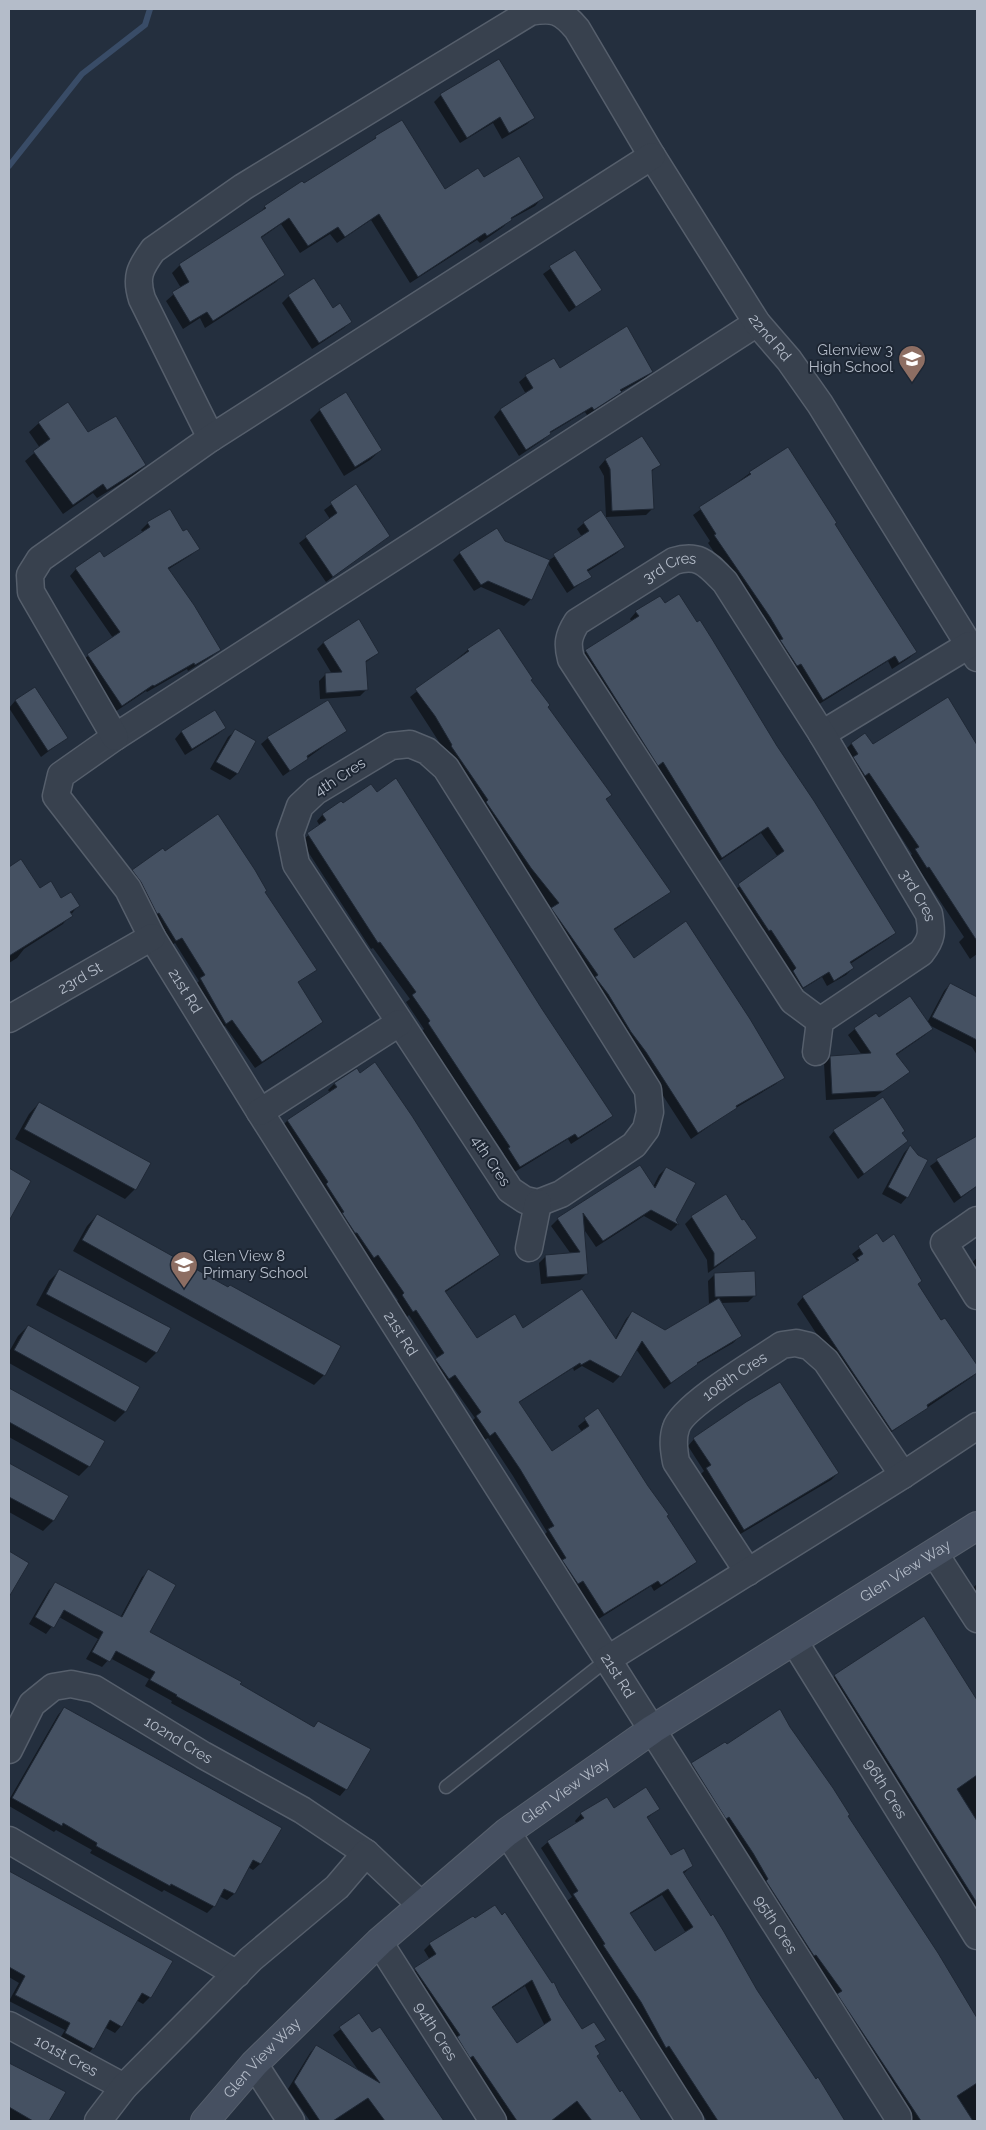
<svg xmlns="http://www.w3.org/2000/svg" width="986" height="2130" font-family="Raleway,sans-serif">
  <rect width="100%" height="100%" fill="#242f3e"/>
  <g fill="#0007" fill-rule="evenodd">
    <polygon points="499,61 533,118 527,124 502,139 493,123 460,143 434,102 441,95"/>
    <polygon points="376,137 444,190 483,178 542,198 535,206 511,219 503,227 480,243 477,240 410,283 371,220 337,243 330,234 300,253 281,224 261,238 283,274 276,282 205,328 200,318 183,329 166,301 181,288 172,273 180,265 258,215 265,207 367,145"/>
    <polygon points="575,251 600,289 569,312 543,274"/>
    <polygon points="289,296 333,309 351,321 344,328 312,349 282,303"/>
    <polygon points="652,372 645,378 620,392 613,399 587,415 585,412 550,433 543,440 519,456 494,417 500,410 526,394 519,382 526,376"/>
    <polygon points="320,410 381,450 370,460 344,476 310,420"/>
    <polygon points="39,423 88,434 145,465 135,475 97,498 93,493 63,514 25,461 40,448 29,432"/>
    <polygon points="642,437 659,465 651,472 652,509 646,515 606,517 604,476 599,467 605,460"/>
    <polygon points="750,473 834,524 916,652 909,658 892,669 888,661 816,706 708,543 710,541 693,515"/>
    <polygon points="356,486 389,536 326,582 299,543 330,519 324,510"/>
    <polygon points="169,510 183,533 198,549 191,555 167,570 219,649 212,656 188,671 187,669 147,692 146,691 115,712 81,661 113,638 70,576 76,569 104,559 143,533 141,530 148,523"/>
    <polygon points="584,523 623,547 617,553 587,572 590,577 567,593 547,562 531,599 524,606 481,587 474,591 453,560 460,553 504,542 548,561 582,537 577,529"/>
    <polygon points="636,612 776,747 895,933 888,939 850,964 853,968 846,975 827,986 822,977 796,993 732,892 778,857 761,833 715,864 579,658 586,651 632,622 630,619"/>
    <polygon points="323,643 378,653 365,663 367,689 360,696 320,699 319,681 325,675 332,674 317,649"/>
    <polygon points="468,650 530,680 547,707 611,795 606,800 666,893 659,900 614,930 634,960 783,1077 776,1084 734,1109 691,1139 546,915 552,909 525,875 410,697"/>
    <polygon points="35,689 66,738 41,757 9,708 15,701"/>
    <polygon points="214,712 225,728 218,734 185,755 175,739 181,732"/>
    <polygon points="957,717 977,747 977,954 970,959 959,942 964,937 910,856 912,854 845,750 851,744 872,746"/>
    <polygon points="346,730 283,776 261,744 268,738"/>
    <polygon points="235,731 255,742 237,774 230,780 210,769 228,737"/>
    <polygon points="323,814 612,1116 605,1122 571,1144 568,1139 513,1173 502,1156 504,1154 422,1031 424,1029 406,1002 410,999 373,948 371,949 301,841 320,826 317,821"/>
    <polygon points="165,852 315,969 297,983 322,1022 315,1028 255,1068 225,1026 220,1029 194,986 199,981 175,943 169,947 126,877 133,871"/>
    <polygon points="23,865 39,890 78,906 63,924 24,949 17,958 9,963 9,874"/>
    <polygon points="950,984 977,998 977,1055 972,1047 929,1025 931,1029 925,1035 896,1055 908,1072 901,1078 875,1097 826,1100 824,1063 831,1057 862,1055 848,1035 855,1029 879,1019 927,1023 944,991"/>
    <polygon points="334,1084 499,1255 492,1261 444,1293 476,1340 523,1329 615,1339 626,1319 632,1312 665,1332 713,1303 709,1304 708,1281 715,1274 754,1296 748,1302 721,1303 740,1336 733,1343 695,1365 664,1389 636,1349 620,1376 613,1383 582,1366 574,1371 573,1368 518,1403 552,1452 582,1432 578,1426 598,1410 695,1562 689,1568 654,1591 651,1586 597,1620 542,1537 547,1532 513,1476 488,1438 483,1441 470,1423 475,1418 448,1380 442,1385 429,1367 438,1359 409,1315 406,1318 396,1303 398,1300 371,1261 367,1264 281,1127 287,1121 330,1093 328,1090"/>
    <polygon points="39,1103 135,1189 125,1199 15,1139 29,1114"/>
    <polygon points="834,1131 901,1134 906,1141 858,1179 829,1137"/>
    <polygon points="977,1137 977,1186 954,1203 930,1166 955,1148"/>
    <polygon points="910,1146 907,1197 901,1204 882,1194 904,1153"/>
    <polygon points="666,1168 675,1220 678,1224 671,1231 644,1216 596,1247 583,1228 587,1273 580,1280 541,1284 539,1263 546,1256 571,1254 551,1226 558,1219 653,1187 659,1175"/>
    <polygon points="725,1196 742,1222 756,1238 708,1273 707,1260 685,1224 692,1217"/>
    <polygon points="97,1215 324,1375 314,1385 73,1251 87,1226"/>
    <polygon points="877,1235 941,1322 945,1320 977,1368 977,1372 972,1377 884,1437 797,1304 803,1297 852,1266 857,1261 852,1254"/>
    <polygon points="977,1258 977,1276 970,1264"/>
    <polygon points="60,1270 169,1329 156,1353 146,1363 36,1305 49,1281"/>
    <polygon points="28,1326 138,1387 125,1412 115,1422 9,1363 9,1352 18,1336"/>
    <polygon points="9,1389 103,1442 89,1466 79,1476 9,1437"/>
    <polygon points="694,1439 838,1473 831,1480 737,1536 700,1475 704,1471 688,1446"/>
    <polygon points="9,1465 67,1497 53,1521 43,1531 9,1512"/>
    <polygon points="149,1571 148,1632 313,1728 318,1722 346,1789 340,1796 171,1703 172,1701 145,1686 149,1679 110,1658 102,1667 86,1659 98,1639 59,1617 46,1634 29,1624 49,1590 55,1584 120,1618 142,1577"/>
    <polygon points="977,1584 977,1605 968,1592"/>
    <polygon points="924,1618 977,1703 977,1916 828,1683 835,1676"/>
    <polygon points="64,1708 280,1828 260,1864 253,1870 248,1867 234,1894 227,1900 219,1896 214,1906 207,1913 164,1890 162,1892 90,1853 92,1850 56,1830 54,1832 9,1806 9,1800 58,1715"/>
    <polygon points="789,1728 937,1953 977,2021 977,2121 909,2121 685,1771 692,1764 726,1745"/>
    <path d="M658,1809l-12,10 25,38 21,9 -9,8 27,44 3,-2 28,45 -1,2 16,27 60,91 2,-2 25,42h-136l-45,-69 -3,2 -25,-45 -67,-108 5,-4 -31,-49 7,-6 29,-18 -2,-3 6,-7 32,-4zM662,1895l24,38 -31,20 -25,-39z"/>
    <polygon points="9,1873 36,1887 150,1997 143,2004 136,2000 121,2026 115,2033 104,2027 93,2048 87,2055 59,2040 65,2030 9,2001 19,1983 9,1977"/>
    <path d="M473,1918l86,78 23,34 22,10 -10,8 2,8 23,37 3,-1 19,29h-135l-98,-146 22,-15 -6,-10 6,-6zM525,1986l20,40 -29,18 -24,-36z"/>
    <polygon points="359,2015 438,2119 439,2121 310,2121 288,2089 310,2053 316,2046 361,2074 333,2035"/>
    <polygon points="9,2064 43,2084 64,2093 47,2121 9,2121"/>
  </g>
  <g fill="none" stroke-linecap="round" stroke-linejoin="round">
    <polyline stroke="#394c67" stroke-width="6" points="9,166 82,74 145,25 150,9"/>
  </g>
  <g fill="#455162" stroke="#1f2835" fill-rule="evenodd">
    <polygon points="499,59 535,118 509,133 500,117 467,138 440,94"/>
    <polygon points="402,120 445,189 478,168 484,177 519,156 544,198 511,218 512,220 487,236 485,233 418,277 379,214 345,237 338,227 308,246 289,218 261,237 285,275 213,321 207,312 190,322 172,292 189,282 179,264 266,208 264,206 302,181 304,183 376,138 375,136"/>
    <polygon points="575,250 602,290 576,307 549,266"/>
    <polygon points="314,278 333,308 340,303 352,322 319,343 288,295"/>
    <polygon points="627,326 653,372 620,390 622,392 594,410 592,407 550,432 551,434 526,450 500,409 533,388 525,375 554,358 560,368"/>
    <polygon points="346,392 382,450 355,467 319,409"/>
    <polygon points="68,402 88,432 116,416 146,465 107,490 103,484 73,505 33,451 50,439 38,422"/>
    <polygon points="642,436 661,465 652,470 654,509 612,511 610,469 605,459"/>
    <polygon points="788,447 837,523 835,524 852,551 917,652 899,663 895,656 823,700 801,664 797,666 780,640 783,639 770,617 714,535 716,534 699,507 751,474 749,472"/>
    <polygon points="356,484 390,536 333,577 305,536 337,513 330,502"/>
    <polygon points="170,509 183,531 187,529 200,549 168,568 194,605 221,650 195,665 194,663 154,686 153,685 122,706 87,654 120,632 75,568 100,551 104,557 150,527 147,522"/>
    <polygon points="601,510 625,547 587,570 592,577 574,587 553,554 589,531 583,522"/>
    <polygon points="497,528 505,541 550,560 532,600 488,581 481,585 459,552"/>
    <polygon points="679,594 697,622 700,620 712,639 777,746 814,801 896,933 850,962 854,968 834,981 829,972 803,988 793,971 796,968 771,930 769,931 738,884 784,851 768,827 722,858 663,762 658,766 585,650 639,616 635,611 660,596 665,603"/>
    <polygon points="359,619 379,653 366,661 368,690 326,693 325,673 342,672 323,642"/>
    <polygon points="499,628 533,679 531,680 550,705 548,707 612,795 606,799 671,892 614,929 634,958 686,921 750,1019 785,1078 736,1106 737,1108 698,1133 646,1052 631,1032 608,994 595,977 598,975 551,908 559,903 531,868 486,802 488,800 451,746 452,745 435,716 415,689 469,651 467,649"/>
    <polygon points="35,687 68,738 48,751 15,700"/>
    <polygon points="948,697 977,745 977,941 929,867 927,868 915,849 919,847 902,822 869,773 865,776 853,757 858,754 851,743 865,733 873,744"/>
    <polygon points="328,700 347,731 307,756 308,759 290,771 267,737"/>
    <polygon points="215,710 226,728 192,749 181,731"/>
    <polygon points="235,729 256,741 238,774 216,762"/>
    <polygon points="396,778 542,1009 613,1116 578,1138 575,1134 520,1167 508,1148 510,1147 428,1023 430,1021 412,995 416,992 380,942 378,943 307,833 326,820 322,814 341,801 343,803 371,784 377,792"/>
    <polygon points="218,814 255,870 267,891 265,892 317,970 298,982 323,1022 262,1062 232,1020 226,1024 200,978 205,975 182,938 176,941 159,913 157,914 141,882 132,870 163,848 165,851"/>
    <polygon points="21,859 40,888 51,881 61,898 71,892 80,906 70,912 73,916 9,956 9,867"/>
    <polygon points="950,983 977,997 977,1040 932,1017"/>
    <polygon points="910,996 933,1029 896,1054 910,1072 883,1091 832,1094 830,1056 871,1053 854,1028 876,1013 879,1017"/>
    <polygon points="375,1062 412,1116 500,1255 445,1291 477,1338 515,1314 523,1328 582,1289 616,1339 632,1311 665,1330 719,1298 742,1336 697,1363 698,1364 671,1383 642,1341 621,1377 590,1360 581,1365 580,1363 519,1402 552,1451 589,1426 584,1418 598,1408 648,1486 669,1515 667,1516 697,1562 661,1585 658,1581 604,1614 583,1581 578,1584 562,1560 566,1558 548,1529 554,1526 520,1469 495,1432 490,1436 476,1416 481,1412 455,1375 449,1379 435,1359 444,1353 416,1310 413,1312 402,1295 404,1293 378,1255 374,1258 357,1233 355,1233 342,1213 344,1212 326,1184 328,1182 287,1120 337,1087 334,1083 357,1068 360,1073"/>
    <polygon points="883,1097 905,1131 902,1133 908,1141 864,1174 833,1130"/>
    <polygon points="39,1102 151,1163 136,1190 24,1129"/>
    <polygon points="977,1136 977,1186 961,1197 936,1159"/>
    <polygon points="910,1145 918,1155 928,1160 908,1198 888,1187"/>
    <polygon points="640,1165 655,1188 666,1167 696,1183 676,1220 679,1225 651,1210 603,1241 583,1213 588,1274 547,1277 545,1255 580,1252 557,1218"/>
    <polygon points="9,1168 31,1181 9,1221"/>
    <polygon points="726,1194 742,1220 744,1219 757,1238 714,1267 714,1253 691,1216"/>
    <polygon points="97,1214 228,1287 230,1285 341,1346 325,1376 82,1240"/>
    <polygon points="877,1233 883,1242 894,1234 922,1281 918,1284 941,1320 945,1318 977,1365 977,1373 927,1405 928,1408 892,1431 802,1296 859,1260 857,1258 863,1254 858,1246"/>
    <polygon points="59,1269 171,1328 157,1353 46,1294"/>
    <polygon points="755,1271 756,1296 715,1297 714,1273"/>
    <polygon points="28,1325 140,1387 126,1412 14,1350"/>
    <polygon points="780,1382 839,1473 744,1530 706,1468 711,1465 693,1438 746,1402"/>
    <polygon points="9,1388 105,1441 90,1467 9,1422"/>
    <polygon points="9,1463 69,1496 54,1521 9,1497"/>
    <polygon points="9,1551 29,1563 9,1597"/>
    <polygon points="148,1569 176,1585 150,1632 242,1682 240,1684 314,1727 318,1721 371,1749 347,1790 176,1696 177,1695 150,1680 155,1672 116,1651 110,1662 92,1652 103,1632 64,1610 54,1628 35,1617 55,1582 122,1617"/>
    <polygon points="924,1616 977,1700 977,1775 957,1789 977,1821 977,1903 834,1675"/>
    <polygon points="64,1707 282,1828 261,1864 253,1860 235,1894 224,1889 215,1907 171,1884 170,1886 96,1846 97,1843 63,1823 62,1826 12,1798"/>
    <polygon points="780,1709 790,1727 833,1788 850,1815 848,1816 938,1953 977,2018 977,2083 957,2096 973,2121 921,2121 837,1994 842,1991 816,1955 814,1956 766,1881 768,1879 753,1853 729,1817 726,1819 691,1763 725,1742 727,1744"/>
    <path d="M646,1787l14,22 -13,8 24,38 13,-7 9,18 -10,6 28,44 2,-2 11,18 33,58 59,89 2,-2 27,44h-127l-49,-75 -3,2 -25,-46 -38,-57 2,-1 -32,-50 5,-3 -31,-50 37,-23 -4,-5 27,-16 7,11zM668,1889l25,38 -38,24 -25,-38z"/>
    <polygon points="9,1871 173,1961 151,1998 142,1993 122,2027 110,2020 94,2049 65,2033 70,2023 15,1995 25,1976 9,1967"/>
    <path d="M495,1905l7,10 3,-3 47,71 2,-1 6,13 22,34 12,-7 12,18 -11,6 5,8 -3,2 23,36 2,-2 20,31h-50l-15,-20 -26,20h-34l-44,-65 -3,2 -13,-21 3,-2 -46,-67 22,-14 -7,-11 44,-27 2,2zM532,1980l19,40 -34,23 -25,-36z"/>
    <polygon points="359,2013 372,2032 380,2027 444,2121 385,2121 368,2098 333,2121 320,2121 294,2082 316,2045 380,2083 339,2027"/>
    <polygon points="9,2063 66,2092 49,2121 33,2121 9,2107"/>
  </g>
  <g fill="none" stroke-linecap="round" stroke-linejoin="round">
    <defs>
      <polyline id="lane" points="446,1787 608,1659"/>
      <g id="street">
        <path id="s1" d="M757,323l-642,414 -54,38 -5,21 72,93 24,48 108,175 638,1005v4"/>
        <path id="s2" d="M211,438l-69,-139c-7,-22 -2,-31 11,-49l90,-63 287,-175c23,-4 31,-2 47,17l75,127 105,167 32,37 31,44 157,254"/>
        <polyline points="822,734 969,645"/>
        <polyline points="115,737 31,592 30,575 40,559 211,438 652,156"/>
        <polygon points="410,744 427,751 446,768 648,1090 650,1112 646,1129 634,1145 561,1194 538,1203 525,1200 510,1190 296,864 290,834 300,806 316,791 391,746"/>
        <path id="s3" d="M9,1019l143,-82"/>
        <path id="s4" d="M816,1052l4,-31 -27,-20 -222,-342c-4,-15 -3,-23 6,-37l97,-61c26,-8 34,4 51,21l97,152 107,180c3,18 4,24 -8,39l-101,68"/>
        <polyline points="260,1112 399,1023"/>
        <polyline points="977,1220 944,1243 977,1296"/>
        <polyline points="529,1248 538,1203"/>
        <polyline points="935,1554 977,1619"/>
        <path id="s5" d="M748,1572l-72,-110c-2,-11 -4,-23 0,-34 6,-22 84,-68 106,-83l14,-2 13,3 17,15 77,114"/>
        <path id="s6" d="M794,1641l183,295"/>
        <polyline points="608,1659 903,1475 977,1426"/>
        <path id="s7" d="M9,1750l23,-46 21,-17 18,-3 24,5 108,66 99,55 64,43"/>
        <polyline points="507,1832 690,2121"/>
        <polyline points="9,1840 237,1974"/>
        <path id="s8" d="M379,1942l114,179"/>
        <path id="s9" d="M9,2025l115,62"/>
        <polyline points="254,2064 291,2121"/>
        <polyline points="98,2121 124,2087 251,1959 337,1887 366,1853 421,1905"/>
      </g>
      <g id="secondary">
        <path id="s10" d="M205,2121l49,-57 125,-122 128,-110 146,-103 324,-203"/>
      </g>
    </defs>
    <use href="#lane" stroke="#565f6c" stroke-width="15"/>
    <use href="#street" stroke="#565f6c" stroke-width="29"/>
    <use href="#secondary" stroke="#565f6c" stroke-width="30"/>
    <use href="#lane" stroke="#38414e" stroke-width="12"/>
    <use href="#street" stroke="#38414e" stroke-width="26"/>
    <use href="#secondary" stroke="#465061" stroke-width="28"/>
  </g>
  <defs>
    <symbol id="school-pin" viewBox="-11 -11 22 30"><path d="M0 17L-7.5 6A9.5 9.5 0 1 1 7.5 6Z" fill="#8d6e63" stroke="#1d2633"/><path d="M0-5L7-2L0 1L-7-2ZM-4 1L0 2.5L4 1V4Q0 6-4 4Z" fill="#fff"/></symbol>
  </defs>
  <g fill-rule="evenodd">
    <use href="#school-pin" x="896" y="343" width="32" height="43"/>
    <use href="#school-pin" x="168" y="1249" width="32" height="43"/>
  </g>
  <g text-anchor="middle" stroke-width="4" stroke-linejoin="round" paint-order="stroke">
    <g font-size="15" fill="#b4bcc9" stroke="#1d2633">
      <text dy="5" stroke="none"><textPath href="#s2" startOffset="1072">22nd Rd</textPath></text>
      <text dy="5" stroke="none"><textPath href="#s4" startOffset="620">3rd Cres</textPath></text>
      <text transform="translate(340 777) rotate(-33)" y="5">4th Cres</text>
      <text dy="5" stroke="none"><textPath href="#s4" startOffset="1054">3rd Cres</textPath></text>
      <text dy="5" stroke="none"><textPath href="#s3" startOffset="82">23rd St</textPath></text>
      <text dy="5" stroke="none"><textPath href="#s1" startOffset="1086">21st Rd</textPath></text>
      <text transform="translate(491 1161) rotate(56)" y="5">4th Cres</text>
      <text dy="5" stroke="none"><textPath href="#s1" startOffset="1491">21st Rd</textPath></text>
      <text dy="5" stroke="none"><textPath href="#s5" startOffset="245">106th Cres</textPath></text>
      <text dy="5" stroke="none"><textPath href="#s10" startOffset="895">Glen View Way</textPath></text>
      <text dy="5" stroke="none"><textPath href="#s1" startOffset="1896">21st Rd</textPath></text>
      <text dy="5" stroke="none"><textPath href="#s7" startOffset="219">102nd Cres</textPath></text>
      <text dy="5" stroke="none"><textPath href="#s6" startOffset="174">96th Cres</textPath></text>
      <text dy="5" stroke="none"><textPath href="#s10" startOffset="490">Glen View Way</textPath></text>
      <text dy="5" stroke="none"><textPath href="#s1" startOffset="2191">95th Cres</textPath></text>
      <text dy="5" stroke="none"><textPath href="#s8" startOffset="106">94th Cres</textPath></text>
      <text dy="5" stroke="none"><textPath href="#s9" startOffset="65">101st Cres</textPath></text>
      <text dy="5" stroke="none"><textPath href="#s10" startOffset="85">Glen View Way</textPath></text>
    </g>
    <g font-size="15" fill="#b4bcc9" stroke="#1d2633" text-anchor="end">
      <text x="893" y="355">Glenview 3<tspan x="893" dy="17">High School</tspan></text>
      <text x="203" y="1261" text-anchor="start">Glen View 8<tspan x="203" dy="17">Primary School</tspan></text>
    </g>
  </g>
  <rect width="986" height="2130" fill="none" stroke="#b4bcc9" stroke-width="20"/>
</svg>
